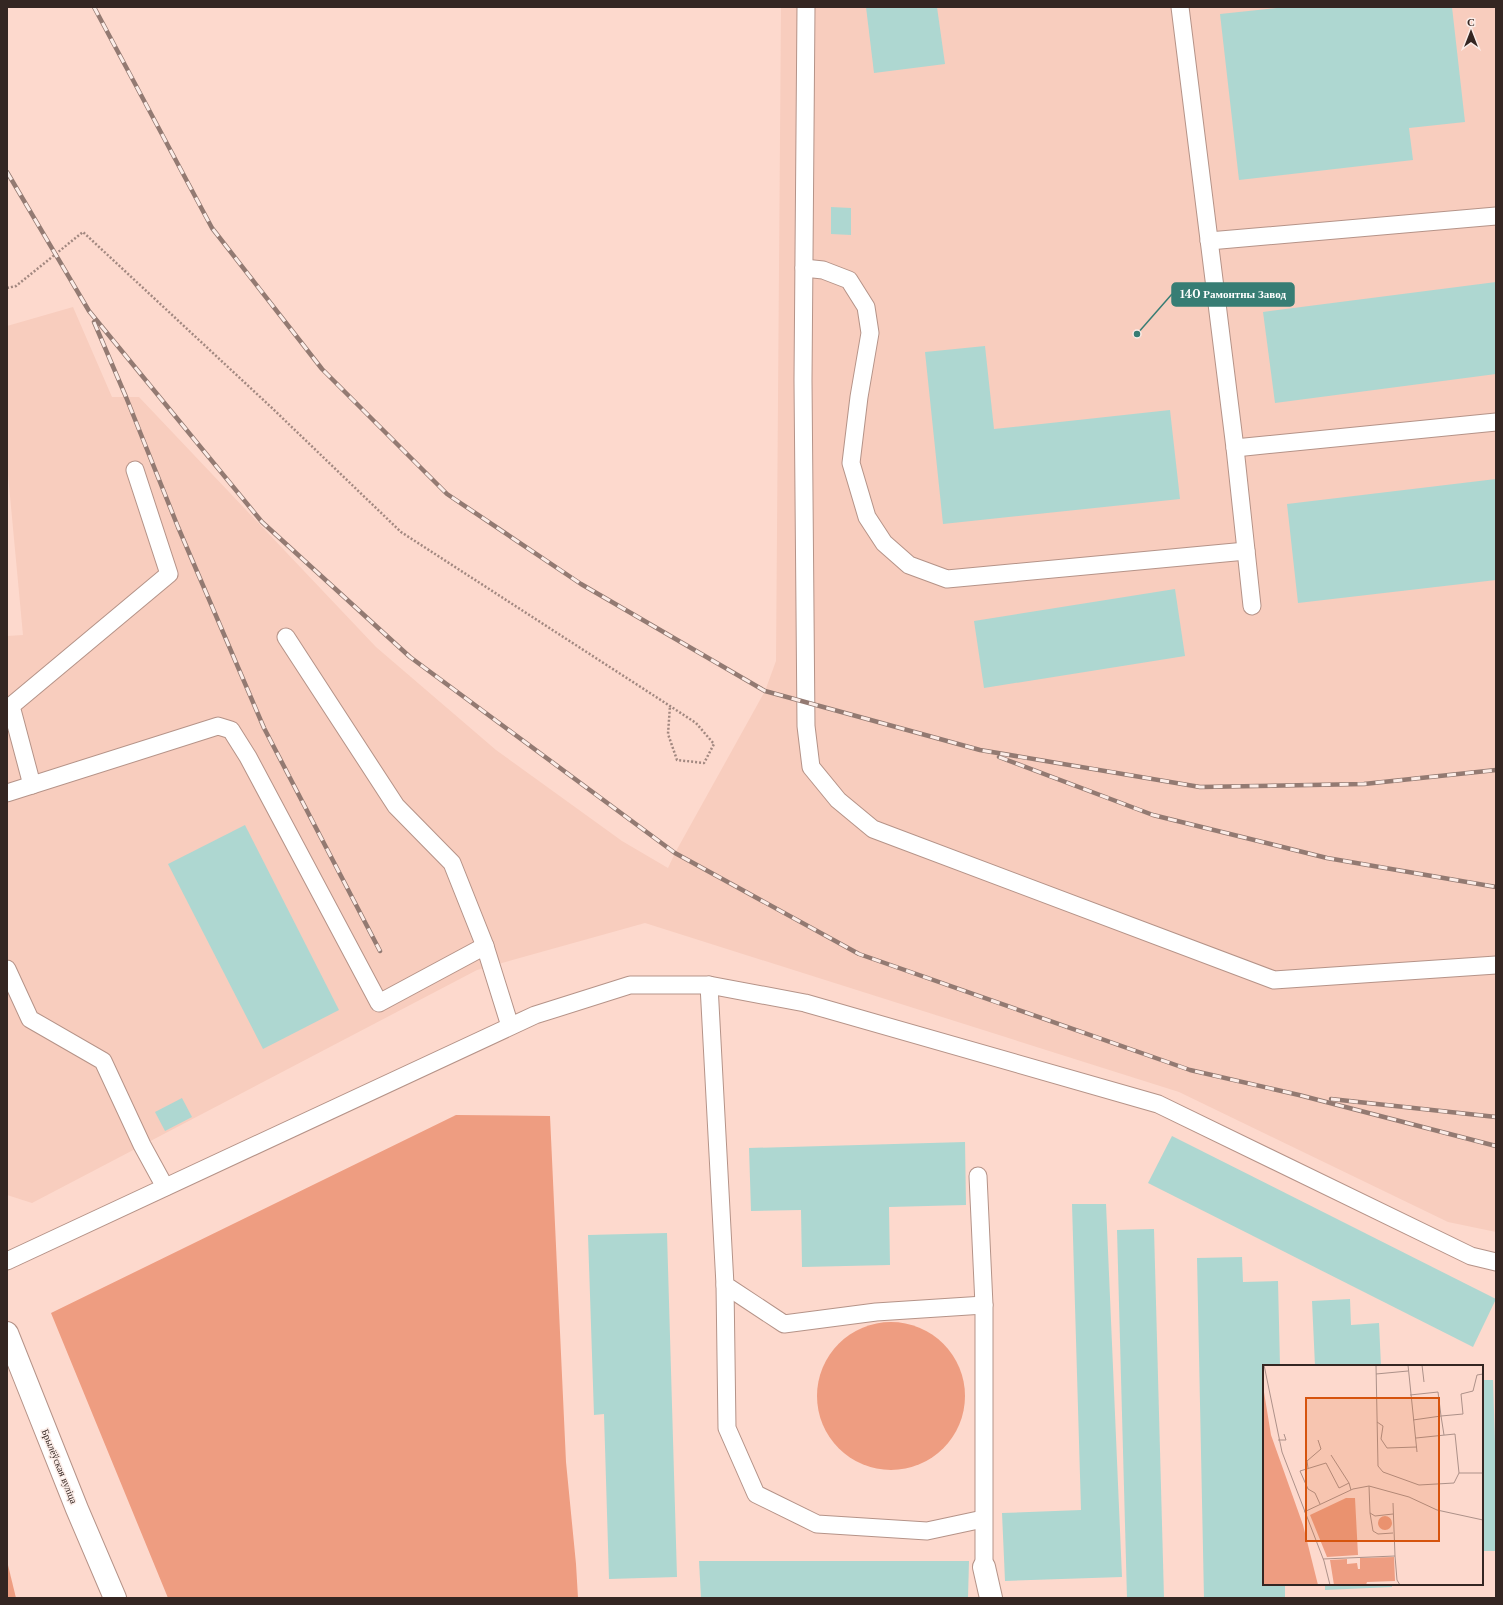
<svg xmlns="http://www.w3.org/2000/svg" width="1503" height="1605" font-family="'Libre Baskerville',serif">
  <rect width="100%" height="100%" fill="#fdd9cd"/>
  <polygon fill="#f8cdbe" points="781,7 1496,7 1496,1232 1448,1222 1179,1092 645,923 477,970 32,1203 7,1195 7,636 23,635 7,464 7,326 73,307 112,397 139,397 376,647 496,750 622,841 668,868 675,853 765,691 776,661"/>
  <g fill="#ee9d81">
    <polygon points="456,1115 550,1116 566,1462 576,1564 578,1598 168,1598 51,1313"/>
    <circle cx="891" cy="1396" r="74"/>
    <polygon points="7,1561 16,1598 7,1598"/>
  </g>
  <g fill="#aed7d1">
    <polygon points="866,7 937,7 945,64 874,73"/>
    <polygon points="1286,7 1452,7 1465,122 1409,128 1413,160 1239,180 1220,14"/>
    <polygon points="831,207 851,208 851,235 831,234"/>
    <polygon points="1496,282 1496,374 1275,403 1263,312"/>
    <polygon points="985,346 994,429 1170,410 1180,499 943,524 925,352"/>
    <polygon points="1496,479 1496,580 1298,603 1287,504"/>
    <polygon points="1175,589 1185,656 984,688 974,621"/>
    <polygon points="245,825 339,1010 263,1049 168,864"/>
    <polygon points="182,1098 192,1117 165,1131 155,1112"/>
    <polygon points="1172,1136 1496,1299 1473,1347 1148,1183"/>
    <polygon points="965,1142 966,1205 889,1207 890,1265 802,1267 801,1210 751,1211 749,1148"/>
    <polygon points="1072,1204 1106,1204 1122,1577 1005,1581 1002,1513 1081,1510"/>
    <polygon points="1154,1229 1164,1598 1127,1598 1117,1230"/>
    <polygon points="667,1233 677,1577 609,1579 604,1414 594,1415 588,1235"/>
    <polygon points="1242,1257 1243,1282 1278,1281 1280,1366 1264,1366 1264,1584 1285,1584 1285,1598 1204,1598 1197,1258"/>
    <polygon points="1350,1299 1351,1325 1379,1323 1381,1366 1315,1366 1312,1301"/>
    <polygon points="1482,1380 1493,1380 1496,1474 1496,1551 1482,1551"/>
    <polygon points="699,1561 969,1561 968,1598 701,1598"/>
    <polygon points="1325,1584 1392,1584 1392,1587 1325,1590"/>
  </g>
  <g fill="none" stroke-linecap="round" stroke-linejoin="round">
    <defs>
      <g id="service">
        <polyline points="806,7 803,380 806,726 811,767 838,800 873,829 1274,980 1496,965"/>
        <polyline points="1180,7 1235,448 1252,606"/>
        <polyline points="1209,241 1496,216"/>
        <polyline points="804,268 823,270 849,280 866,307 870,333 859,397 851,463 867,517 884,543 909,565 947,579 1246,551"/>
        <polyline points="1235,448 1496,422"/>
        <polyline points="286,637 396,806 452,863 485,946"/>
        <polyline points="32,785 11,706 169,574 135,470"/>
        <polyline points="7,793 218,726 231,730 248,757 379,1003 485,946 510,1026"/>
        <polyline points="7,969 30,1019 103,1061 142,1145 165,1187"/>
        <polyline points="709,985 725,1285 784,1324 876,1312 984,1305"/>
        <polyline points="978,1176 984,1305 984,1567"/>
        <polyline points="7,1261 535,1015 630,985 709,985 805,1003 1158,1104 1471,1256 1496,1262"/>
        <polyline points="725,1285 727,1428 756,1494 817,1524 927,1531 983,1519"/>
      </g>
      <polyline id="pedestrian" points="984,1567 991,1598"/>
      <polyline id="tertiary" points="7,1333 77,1509 115,1598"/>
    </defs>
    <use href="#service" stroke="#b59388" stroke-width="19"/>
    <use href="#pedestrian" stroke="#b59388" stroke-width="24"/>
    <use href="#tertiary" stroke="#b59388" stroke-width="24"/>
    <polyline stroke="#a28880" stroke-width="2.5" stroke-dasharray="2 2" stroke-linecap="butt" points="7,288 16,286 83,232 272,408 401,532 670,706 696,723 714,744 704,763 677,760 668,734 670,706"/>
    <use href="#service" stroke="#fff" stroke-width="17"/>
    <use href="#pedestrian" stroke="#fff" stroke-width="22"/>
    <use href="#tertiary" stroke="#fff" stroke-width="22"/>
    <defs>
      <g id="rail">
        <polyline points="94,7 212,228 322,369 447,494 581,584 765,691 980,750 1200,787 1364,784 1496,770"/>
        <polyline points="7,172 89,311 262,522 410,657 675,853 859,954 1190,1070 1299,1095 1496,1146"/>
        <polyline points="94,322 126,397 178,527 264,728 380,951"/>
        <polyline points="999,757 1153,815 1327,858 1496,887"/>
        <polyline points="1331,1099 1496,1117"/>
      </g>
    </defs>
    <use href="#rail" stroke="#937a72" stroke-width="4.5"/>
    <use href="#rail" stroke="#fbece7" stroke-width="3" stroke-dasharray="9" stroke-linecap="butt"/>
  </g>
  <g text-anchor="middle" stroke-width="3" stroke-linejoin="round" paint-order="stroke">
    <g font-size="10" fill="#342622" stroke="#fbece7">
      <text transform="translate(60 1466) rotate(68)" y="4">Брылёўская вуліца</text>
    </g>
  </g>
  <g transform="translate(1263 1365)">
    <rect width="220" height="220" fill="#fdd9cd"/>
    <path d="M0,21l8,49 32,90 15,60h-55zM83,133h9l3,57 -31,2 -17,-42zM115 158a7 7 0 1 1 14 0a7 7 0 1 1-14 0ZM131,192l1,24 -28,1 -1,3h-32l-4,-25 17,-1v5l10,-1 1,6h2v-11z" fill="#ee9d81"/>
    <path fill="none" stroke="#ad9189" stroke-width="1" d="M1,0l18,87 42,109 6,24M113,0l2,101 5,6 36,13 35,-2 5,-10 -4,-39 -39,4M145,0l9,87M159,0l2,17M113,9l32,-3M147,30l28,-3 3,24 22,-2 -2,-20 12,-3 4,-16 6,-1M150,55l28,-4 3,19M114,57l6,4 -2,13 6,9 30,-1M15,75h8l-2,-6M68,90l18,28M45,103l-1,-7 14,-12 -3,-9M196,108h24M106,121l1,27 5,3 18,-2M57,139l-5,-11 -7,-4 -8,-18 26,-8 13,25 10,-5 2,7M41,147l49,-23 16,-3 40,11 28,13 46,10M107,148l3,18 5,3 15,-1M132,191l2,24 3,5M60,194l72,-3 -2,-53"/>
    <path fill="#d6540e" fill-opacity="0.15" stroke="#d6540e" stroke-width="2" d="M43,33h133v143h-133z"/>
    <rect width="220" height="220" fill="none" stroke="#342622" stroke-width="2"/>
  </g>
  <path fill="none" stroke="#377d74" stroke-width="1.5" d="M1137 334L1172 294"/>
  <circle fill="#377d74" stroke="#fbece7" stroke-width="1.5" cx="1137" cy="334" r="4"/>
  <rect fill="#377d74" stroke="#377d74" stroke-width="1.5" x="1172" y="283" width="122" height="23" rx="4"/>
  <g font-size="11" text-anchor="middle" font-weight="bold" fill="#fff">
    <text x="1233" y="298">140 Рамонтны Завод</text>
  </g>
  <rect width="1503" height="1605" fill="none" stroke="#342622" stroke-width="16"/>
  <g transform="translate(1471 32)" stroke="#fbece7" stroke-width="3" paint-order="stroke">
  <path d="M0-3L7 15L0 10L-7 15Z" fill="#342622"/>
  <text y="-6" font-size="11" font-weight="bold" text-anchor="middle" fill="#342622">С</text>
  </g>
</svg>
